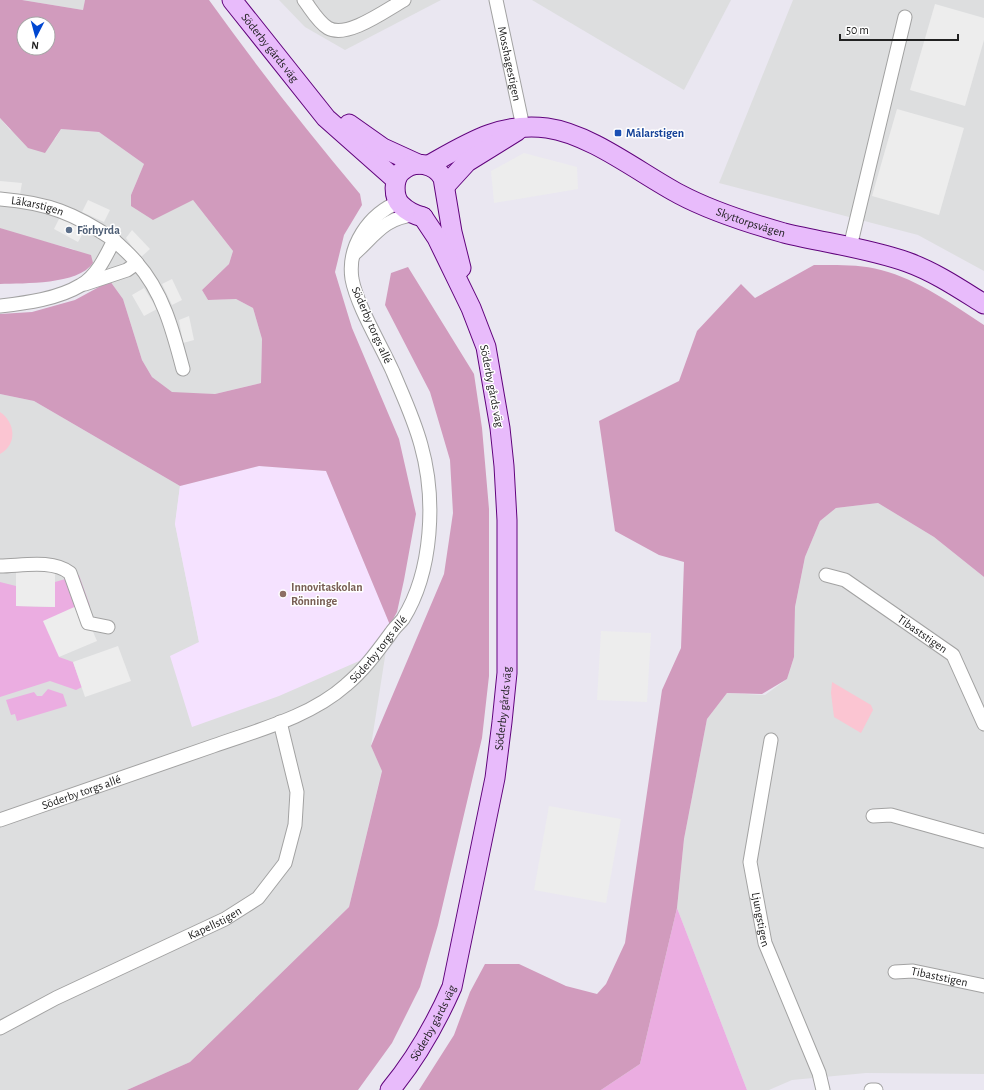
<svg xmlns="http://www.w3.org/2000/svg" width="984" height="1090" font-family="'Alegreya Sans',sans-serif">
  <rect width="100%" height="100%" fill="#eae7f1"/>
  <g fill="#dddedf">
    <polygon points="22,0 85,0 83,10"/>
    <polygon points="279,0 441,0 345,50 305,27"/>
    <polygon points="532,0 731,0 684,90"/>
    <polygon points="793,0 984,0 984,271 918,235 719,183"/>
    <polygon points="0,118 10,130 55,139 61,129 99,132 144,164 131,195 193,200 233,251 229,264 202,290 208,300 236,299 253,308 262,339 261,383 215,394 172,393 152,377 142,360 123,299 110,281 89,270 93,263 73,249 26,237 0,228"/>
    <polygon points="0,394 34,401 180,486 175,524 199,642 390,625 371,746 382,770 349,907 190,1062 127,1090 0,1090"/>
    <polygon points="878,503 934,537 984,577 984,1074 866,1073 792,1080 769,1090 747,1090 677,908 684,839 707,719 727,693 765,695 787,679 794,657 795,607 805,557 820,521 836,508"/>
  </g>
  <polygon fill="#f5e2ff" points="259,466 326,471 390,625 366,658 279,696 192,727 170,656 199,642 175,524 180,486"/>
  <g fill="#ebade1">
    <polygon points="79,575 90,606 83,608 59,657 73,662 82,687 76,690 50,681 0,697 0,582 16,586 16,606 54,607 55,582"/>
    <polygon points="48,689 63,694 67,706 17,721 15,714 11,715 6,700 34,692 37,696 42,696"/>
    <polygon points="677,908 747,1090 601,1090 640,1064"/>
  </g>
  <g fill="#d19bbd" fill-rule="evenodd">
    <path d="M0,0h22l61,10 2,-10h124c48,67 98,131 151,194l2,11 -18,30 -9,37 17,56 47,111 17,75 -12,66 -7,32 -7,13 -64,-154 -67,-5 -79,20 -146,-85 -34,-7v-80l32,-2 43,-12 35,-19 13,18 19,61 10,17 20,15 43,2 46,-11 1,-44 -9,-31 -17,-9 -28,1 -6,-10 27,-26 4,-13 -40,-51 -40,20 -22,-14v-11l13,-31 -45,-32 -38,-3 -16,24 -17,-5 -28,-30zM24,24h24v24h-24z"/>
    <path d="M0,228l91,27 2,8c-15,22 -69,20 -93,21z"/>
    <path d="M814,265c22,0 45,-1 67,5 38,10 71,34 103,55v252l-50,-40 -56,-34 -42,5 -16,13 -15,36 -10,50 -1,50 -7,22 -25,15 -35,-1 -20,26 -23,120 -7,69 -37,156 -39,26h-182l35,-55 16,-43 15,-28h34l47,22 31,8 9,-10 19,-41 37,-253 19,-42 3,-86 -25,-7 -44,-24 -16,-110 80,-40 18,-50 44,-47 14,14z"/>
    <polygon points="408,267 474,374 482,428 489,509 489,676 482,738 438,925 420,987 392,1043 358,1090 127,1090 190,1062 349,907 382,771 371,746 444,574 453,513 450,460 430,392 385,305 391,273"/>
  </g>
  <g fill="#fbc5d2">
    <path d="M0,412c15,10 18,32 0,42z"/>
    <polygon points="832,682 871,705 873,710 861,733 834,717 831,693"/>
  </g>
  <g fill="#ededed">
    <polygon points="935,4 984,18 984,40 965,106 910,90"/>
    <polygon points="897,109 964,128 939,215 872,196"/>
    <polygon points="524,153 577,167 578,189 494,203 491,171"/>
    <polygon points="0,181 22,183 20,194 0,192"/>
    <polygon points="88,200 110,210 104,222 82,212"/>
    <polygon points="60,217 85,230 78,242 54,229"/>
    <polygon points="132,230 150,249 140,258 126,238"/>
    <polygon points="172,279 182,300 172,305 162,284"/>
    <polygon points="144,288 157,309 144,316 132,295"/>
    <polygon points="189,316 194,340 183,343 179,320"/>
    <polygon points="16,569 55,570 55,607 16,606"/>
    <polygon points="81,604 97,641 59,657 43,621"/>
    <polygon points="601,631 651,633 647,702 597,700"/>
    <polygon points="118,646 131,681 85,697 73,662"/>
    <polygon points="549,806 621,819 606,903 534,890"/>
  </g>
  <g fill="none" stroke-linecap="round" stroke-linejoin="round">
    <defs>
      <g id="street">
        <path d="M304,0c7,9 14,22 24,28 19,11 58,-18 76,-28"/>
        <path id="s1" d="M496,0l27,127"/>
        <path id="s2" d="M0,199c48,4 74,14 114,41 -8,16 -17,36 -33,45 -23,14 -55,18 -81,21"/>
        <path d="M114,240c7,7 16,14 22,22 27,30 37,69 47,107"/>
        <polyline points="850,247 905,17"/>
        <path d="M354,254c21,-19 31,-37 61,-39"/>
        <polyline points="85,284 127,270 137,263"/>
        <path d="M0,566c21,0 52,-7 70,7l18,50 20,4"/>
        <path id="s3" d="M826,575l19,5 108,75 31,69"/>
        <path id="s4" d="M771,740l-21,122 15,81 54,130 4,17"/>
        <polyline points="873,816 891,815 984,841"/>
        <path id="s5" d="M0,820c71,-24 142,-49 213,-74 45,-16 97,-29 133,-61 18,-15 31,-33 45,-52 3,-5 8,-9 12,-14 30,-48 33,-121 18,-174 -7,-26 -18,-49 -28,-73 -12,-27 -36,-66 -41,-93 -5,-33 17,-65 47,-77"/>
        <path id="s6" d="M895,972l18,-1 71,15"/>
        <path id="s7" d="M0,1028l56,-30 169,-79 33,-21 27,-35 10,-38 2,-33 -17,-70"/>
        <polyline points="871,1090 876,1090"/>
      </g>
      <g id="secondary">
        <path id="s8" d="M232,0l94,118 70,62"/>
        <polyline points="349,124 383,148 418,164"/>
        <path id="s9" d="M429,165c39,-22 71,-43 118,-37 44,6 94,46 132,66 30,16 73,30 105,39 41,10 83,15 123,29 28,10 53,27 77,42"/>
        <polyline points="446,185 467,162 517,131"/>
        <path d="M423,217c-8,-2 -16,-6 -22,-12 -8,-8 -8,-27 1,-34 13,-12 33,-7 41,7l9,54 9,36"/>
        <path id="s10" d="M390,1090c25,-30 46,-67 62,-103l43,-209 7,-56 5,-49v-153l-3,-54 -4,-38 -14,-81 -15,-39 -34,-70 -14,-21"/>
      </g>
    </defs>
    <use href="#street" stroke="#a2a2a2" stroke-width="15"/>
    <use href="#secondary" stroke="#60037c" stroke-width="21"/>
    <use href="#street" stroke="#fff" stroke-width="13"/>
    <use href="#secondary" stroke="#e8bbfb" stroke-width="19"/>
  </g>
  <rect fill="#1a4fb4" stroke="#fff" stroke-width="1.5" x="614" y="129" width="8" height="8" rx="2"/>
  <circle fill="#5c6f8a" stroke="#fff" stroke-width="1.5" cx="69" cy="230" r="4"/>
  <circle fill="#8d6e63" stroke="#fff" stroke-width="1.5" cx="283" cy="594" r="4"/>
  <g text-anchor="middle" stroke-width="3" stroke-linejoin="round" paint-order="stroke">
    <g font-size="12" fill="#212121" stroke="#fff">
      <text dy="4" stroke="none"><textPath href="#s8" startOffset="61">Söderby gårds väg</textPath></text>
      <text dy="4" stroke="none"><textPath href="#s1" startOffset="65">Mosshagestigen</textPath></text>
      <text dy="4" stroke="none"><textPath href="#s2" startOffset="38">Läkarstigen</textPath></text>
      <text dy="4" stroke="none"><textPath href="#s9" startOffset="352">Skyttorpsvägen</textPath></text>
      <text transform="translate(372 325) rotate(66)" y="4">Söderby torgs allé</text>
      <text transform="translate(492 386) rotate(79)" y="4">Söderby gårds väg</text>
      <text dy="4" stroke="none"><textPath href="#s3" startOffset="114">Tibaststigen</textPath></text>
      <text dy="4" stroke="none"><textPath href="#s5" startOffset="421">Söderby torgs allé</textPath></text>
      <text dy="4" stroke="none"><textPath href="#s10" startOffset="404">Söderby gårds väg</textPath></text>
      <text dy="4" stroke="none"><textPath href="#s5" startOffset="86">Söderby torgs allé</textPath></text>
      <text dy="4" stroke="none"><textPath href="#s4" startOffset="182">Ljungstigen</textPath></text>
      <text dy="4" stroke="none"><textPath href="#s7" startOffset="239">Kapellstigen</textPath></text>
      <text dy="4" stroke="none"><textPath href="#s6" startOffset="45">Tibaststigen</textPath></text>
      <text dy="4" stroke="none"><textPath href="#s10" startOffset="80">Söderby gårds väg</textPath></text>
    </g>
    <g font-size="12" font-weight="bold" fill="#164399" stroke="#fff" text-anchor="start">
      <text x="626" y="137">Målarstigen</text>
    </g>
    <g font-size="12" font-weight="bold" fill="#4e5e75" stroke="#fff" text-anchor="start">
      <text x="77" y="234">Förhyrda</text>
    </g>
    <g font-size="12" font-weight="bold" fill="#785e54" stroke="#fff" text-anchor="start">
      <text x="291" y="591">Innovitaskolan<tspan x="291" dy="14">Rönninge</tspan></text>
    </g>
  </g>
  <g transform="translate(36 36) rotate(186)"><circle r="19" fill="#ffffff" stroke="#a6a6a6"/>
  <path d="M0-3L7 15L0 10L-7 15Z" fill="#0047d1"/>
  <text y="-6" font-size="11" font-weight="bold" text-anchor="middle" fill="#212121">N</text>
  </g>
  <path d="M840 34v6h118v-6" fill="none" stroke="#212121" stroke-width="2"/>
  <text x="846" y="34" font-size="12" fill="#212121" stroke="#ffffff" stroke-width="3" paint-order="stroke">50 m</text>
</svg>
